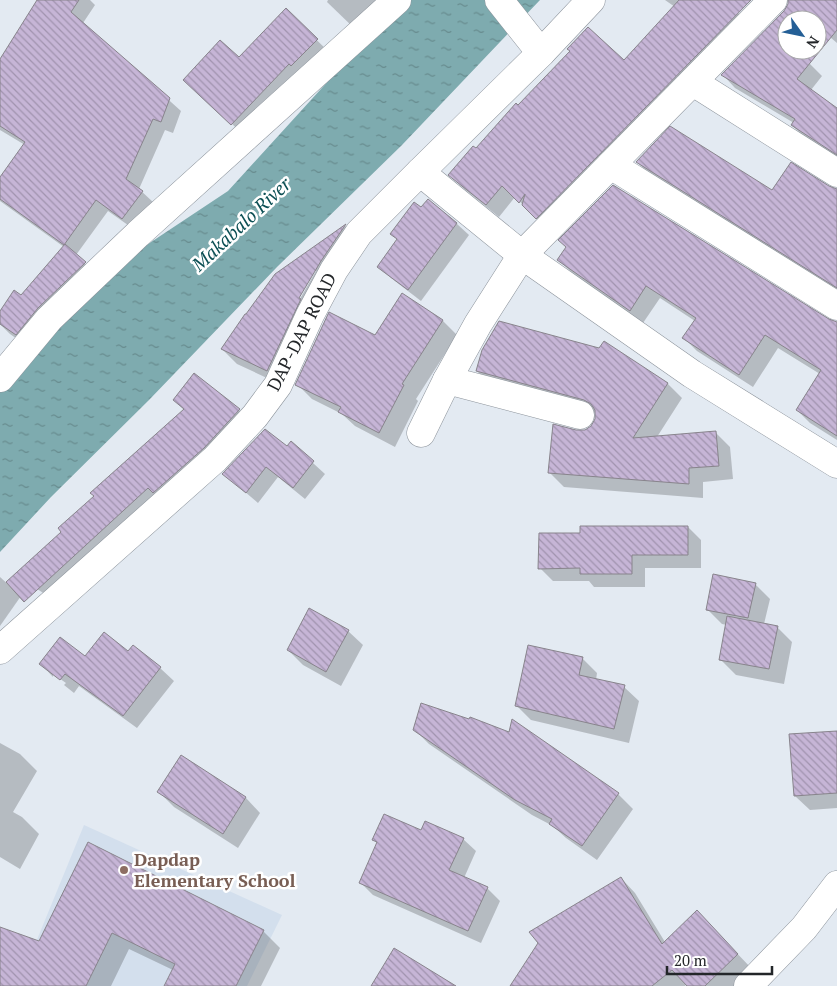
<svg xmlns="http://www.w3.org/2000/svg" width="837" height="986" font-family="'PT Serif',serif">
  <defs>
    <pattern id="water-ripples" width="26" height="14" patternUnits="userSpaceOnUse" patternTransform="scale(1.25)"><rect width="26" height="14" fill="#7eabaf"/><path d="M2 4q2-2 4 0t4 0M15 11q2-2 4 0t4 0" fill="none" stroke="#678b8e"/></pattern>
    <pattern id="building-back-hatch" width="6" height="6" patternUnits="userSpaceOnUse" patternTransform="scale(1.25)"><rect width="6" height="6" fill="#c6b5d6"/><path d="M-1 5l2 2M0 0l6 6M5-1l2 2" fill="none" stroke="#a093ae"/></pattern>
  </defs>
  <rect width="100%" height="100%" fill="#e3eaf2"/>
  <polygon fill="#d3dfed" points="84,825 282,915 247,986 73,986 27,964"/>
  <polygon fill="url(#water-ripples)" points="402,0 540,0 402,145 277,267 149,400 51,497 0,552 0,392 121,262 228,191"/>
  <g fill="#0003" fill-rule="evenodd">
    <polygon points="39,0 90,0 95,5 83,23 181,111 173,133 165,130 139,189 154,203 135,230 108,211 76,255 100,278 31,349 10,334 0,324 0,313 21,297 64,247 0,201 0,179 25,145 0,130 0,61"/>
    <polygon points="328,0 383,0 355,29 327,2"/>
    <polygon points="665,0 720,0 738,13 751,26 549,230 515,197 499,217 463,188 450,175 519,107 624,61 675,7"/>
    <polygon points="802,0 833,0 837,3 837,43 817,26 817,20 811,20"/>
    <polygon points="286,10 332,55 247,138 200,94 239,59"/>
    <polygon points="787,48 787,50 791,50 809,63 822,76 811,90 837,109 837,158 805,138 792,125 794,123 735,88 723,75"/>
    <polygon points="637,162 773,192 829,188 837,190 837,291 650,175"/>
    <polygon points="422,209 457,224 469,235 421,301 391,278 379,266"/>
    <path d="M346,226l14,14 -78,145 -45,-21 -15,-15 54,-74zM314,271h2l-19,33 -2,-1z"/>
    <polygon points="559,260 837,323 837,440 810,423 797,410 820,374 778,348 753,387 697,351 684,338 695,321 660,298 643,323 572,273"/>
    <polygon points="403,295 443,321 457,335 416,399 418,401 395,447 355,426 342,414 312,399 297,384 376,336"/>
    <polygon points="604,343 668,384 682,398 657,437 715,432 730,447 733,479 703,482 703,498 564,487 549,472 576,431 585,431 592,426 596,420 596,413 491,385 477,371 600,350"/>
    <polygon points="194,374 239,410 252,423 54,600 31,585 63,532 184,410 175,400"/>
    <polygon points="291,443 325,474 305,499 278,477 258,503 224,474 287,448"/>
    <polygon points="688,527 701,540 701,568 645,568 645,587 594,587 589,581 553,581 540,568 582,534"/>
    <polygon points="0,577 21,596 0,626"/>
    <polygon points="755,584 770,599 764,624 777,627 792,642 784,684 736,675 721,660 727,625 722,624 707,609"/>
    <polygon points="348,631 363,645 341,686 303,665 288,650"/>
    <polygon points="133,647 160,668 174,681 137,728 79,686 74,693 64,685 66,683 53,674 53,677 41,664 129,652"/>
    <polygon points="582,658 597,673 596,680 624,687 639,701 629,743 531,720 516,705"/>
    <polygon points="414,729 618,794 633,809 597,860 566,838 553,826 532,815 429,744"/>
    <polygon points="837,732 837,808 810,810 795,796"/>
    <polygon points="0,743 20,754 37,771 13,812 22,817 39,834 20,869 0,857"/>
    <polygon points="182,757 246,798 260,813 238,848 174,807 159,792"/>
    <polygon points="422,832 463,839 476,851 464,878 487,888 500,901 481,943 373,895 360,882 378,844 374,840"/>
    <polygon points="89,844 263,931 280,948 261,986 165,986 173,970 129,949 111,986 0,986 0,928 40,942"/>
    <polygon points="621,878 635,893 665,942 711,926 752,969 734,986 689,986 687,984 685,986 512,986"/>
  </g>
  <g fill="url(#building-back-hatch)" stroke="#88848c" fill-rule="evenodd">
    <polygon points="37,0 79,0 71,12 170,98 161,122 153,119 126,179 143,191 122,219 96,200 64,245 0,199 0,177 25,142 0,126 0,59"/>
    <polygon points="679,0 751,0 536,219 522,205 525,194 519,203 502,186 486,205 448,175 473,146 476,148 516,103 518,105 570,51 567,49 588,27 624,60"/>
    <path d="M788,0h49v30l-40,49 40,29v47l-46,-30 4,-6 -74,-44 63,-64 4,-7zM787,20h30v30h-30z"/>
    <polygon points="286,8 318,39 291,66 289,64 231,125 183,80 220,40 239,57"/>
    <polygon points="670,126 772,190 791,162 829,186 837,189 837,288 636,162"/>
    <polygon points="613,185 829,319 837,322 837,436 796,410 821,370 765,335 739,375 682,338 696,318 646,286 630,311 557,260 566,247 558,240"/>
    <polygon points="428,199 457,223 408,290 377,267 397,239 390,234 414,202 421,207"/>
    <polygon points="346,224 321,261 299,298 301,299 267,371 221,349 245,314 246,314 275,274"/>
    <polygon points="65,244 86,262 38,308 16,335 0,324 0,311 14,290 21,295"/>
    <polygon points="402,293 443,320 402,384 404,385 379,433 338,412 341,407 295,385 329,312 375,335"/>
    <polygon points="499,321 599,348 604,341 668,383 633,438 716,431 719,466 689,468 689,484 548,473 553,424 576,430 585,430 591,426 595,419 595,410 591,404 584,400 476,371 482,350"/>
    <polygon points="194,373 240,409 204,448 153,493 148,488 24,602 6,582 61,532 58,528 94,496 90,493 184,409 173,400"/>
    <polygon points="265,429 287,446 291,441 314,461 293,488 266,467 246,493 222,474"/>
    <polygon points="580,526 688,526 688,555 632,555 632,574 580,574 580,568 538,569 539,533 580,533"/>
    <polygon points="713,574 756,583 748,618 706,610"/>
    <polygon points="309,608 349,630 326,672 287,650"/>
    <polygon points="727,616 778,626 769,669 719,660"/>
    <polygon points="104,632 128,651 133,645 161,667 123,716 65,674 60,680 39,664 60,637 85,656"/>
    <polygon points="528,645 583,657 579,675 625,685 614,729 515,706"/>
    <polygon points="421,703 469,719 470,717 509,732 512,719 619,793 582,846 549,824 552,819 515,800 413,730"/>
    <polygon points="837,731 837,793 794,796 789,734"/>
    <polygon points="181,755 246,797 223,834 157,792"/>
    <polygon points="384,814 421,830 425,821 464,838 449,870 488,887 468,931 359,883 377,842 372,840"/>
    <polygon points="88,842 264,930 236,986 164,986 175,964 112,933 86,986 0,986 0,927 39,941"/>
    <polygon points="621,877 662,944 697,910 738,954 705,986 687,986 672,970 652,986 510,986 538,943 529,932"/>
    <polygon points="394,948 456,986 371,986"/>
  </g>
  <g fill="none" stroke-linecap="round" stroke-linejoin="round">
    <defs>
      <g id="minor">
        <polyline points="499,0 541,53"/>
        <polyline points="693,82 837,173"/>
        <polyline points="611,165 837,306"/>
        <polyline points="420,172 522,255 692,374 837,464"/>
        <polyline points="0,378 49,319 138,234 397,0"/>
        <polyline points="580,415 447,380 478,324 522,255 773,0"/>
        <polyline points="421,433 447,380"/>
        <polyline points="0,650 215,459 255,416 278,385 310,315 334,270 359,233 420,172 541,53 591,0"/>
        <polyline points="748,986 804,928 837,885"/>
      </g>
    </defs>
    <use href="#minor" stroke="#8c939b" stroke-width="29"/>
    <use href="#minor" stroke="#fff" stroke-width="28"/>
  </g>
  <circle fill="#8d6e63" stroke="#fff" stroke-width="2" cx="124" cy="870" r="5"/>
  <g text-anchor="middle" stroke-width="5" stroke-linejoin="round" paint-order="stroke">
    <g font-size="18" fill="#232629" stroke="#fff">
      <text transform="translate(302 332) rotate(-63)" y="6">DAP-DAP ROAD</text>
    </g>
    <g font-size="18" font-weight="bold" fill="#785e54" stroke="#fff" text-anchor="start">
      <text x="134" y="866">Dapdap<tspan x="134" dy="21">Elementary School</tspan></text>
    </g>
    <g font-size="19" font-style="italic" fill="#0d5055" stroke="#fff">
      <text transform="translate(241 224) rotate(-43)" y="7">Makabalo River</text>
    </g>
  </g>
  <g transform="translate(802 35) rotate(123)"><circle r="24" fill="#ffffff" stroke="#a7a8a9"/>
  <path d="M0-4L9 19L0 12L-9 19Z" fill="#245f96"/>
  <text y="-8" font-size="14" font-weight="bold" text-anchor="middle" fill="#232629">N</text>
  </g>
  <path d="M667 966v8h105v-8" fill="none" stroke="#232629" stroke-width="2.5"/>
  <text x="674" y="966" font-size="15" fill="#232629" stroke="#ffffff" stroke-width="4" paint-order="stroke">20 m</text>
</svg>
